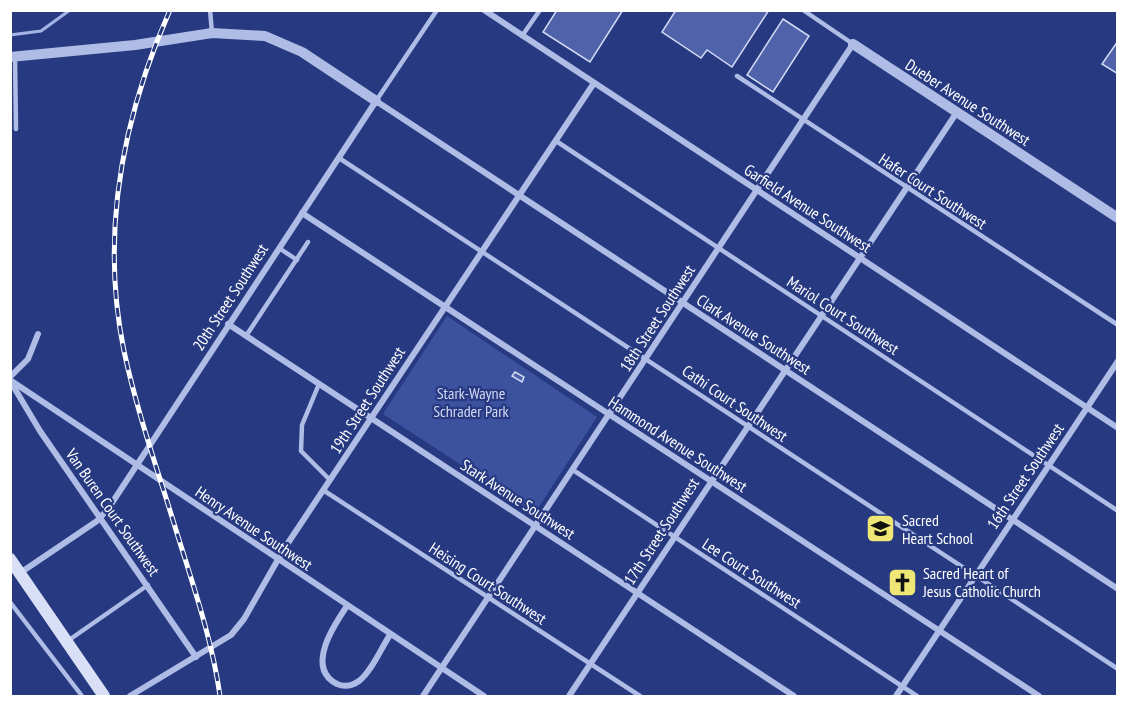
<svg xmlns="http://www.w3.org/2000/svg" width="1128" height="707" font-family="'PT Sans Narrow',sans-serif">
  <rect width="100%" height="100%" fill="#273a81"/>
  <polygon fill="#3c529f" points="447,316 597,417 535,513 383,414"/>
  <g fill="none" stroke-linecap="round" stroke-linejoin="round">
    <polyline stroke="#a4b4e7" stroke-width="3" points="10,35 41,31 70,10"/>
  </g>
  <g fill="#5063aa" stroke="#d3daf5" stroke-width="1.5">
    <polygon points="557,10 623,10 590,62 543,32"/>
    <polygon points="676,10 769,10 732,67 707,50 701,58 662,32"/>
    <polygon points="783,19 809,36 773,92 747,75"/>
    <polygon points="1118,41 1118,74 1102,64"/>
    <polygon points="515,372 524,377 522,382 512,376"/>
  </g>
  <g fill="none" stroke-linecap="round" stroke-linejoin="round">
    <g stroke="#afbce6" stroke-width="4.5">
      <polyline points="210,10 212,33"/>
      <polyline points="803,10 853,44"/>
      <polyline points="522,36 540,10"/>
      <polyline points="15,57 16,129"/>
      <polyline points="737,76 1118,325"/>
      <polyline points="376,101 437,10"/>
      <polyline points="556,141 1118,511"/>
      <polyline points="339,158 1118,669"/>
      <polyline points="279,248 297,260"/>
      <polyline points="246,336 308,242"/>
      <polyline points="319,384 302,425 301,451 330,480"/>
      <polyline points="573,470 917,696"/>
      <polyline points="323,490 640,696"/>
      <polyline points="10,602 82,696"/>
      <polyline points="69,640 148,585"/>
    </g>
    <g stroke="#afbce6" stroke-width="6">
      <polyline points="484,10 1118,428"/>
      <polyline points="302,213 1039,696"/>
      <polyline points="228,324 794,696"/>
      <polyline points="10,377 28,359 38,334"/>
      <polyline points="10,380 484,696"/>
      <polyline points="12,384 40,431 196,657"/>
      <polyline points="20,573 97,521 108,509 376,101 1118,589"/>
      <path d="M347,606c-13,19 -42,62 -10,78 7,3 15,2 22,-3 13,-10 22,-33 31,-46"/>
      <polyline points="130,696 231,635 244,619 284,549 594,83"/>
      <polyline points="423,696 853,44"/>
      <polyline points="569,696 957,112"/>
      <polyline points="896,696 1118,361"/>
    </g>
    <g stroke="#afbce6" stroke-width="10">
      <polyline points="853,44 1118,218"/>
      <polyline points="10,57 135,45 212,33 265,36 302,52 376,101"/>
    </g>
    <polyline stroke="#d9dff6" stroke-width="12" points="10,559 104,696"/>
    <defs>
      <path id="rail" d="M170,10c-48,109 -70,224 -46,341 13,61 34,120 52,179 17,55 36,109 44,166"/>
    </defs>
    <use href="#rail" stroke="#fff" stroke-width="5"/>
    <use href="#rail" stroke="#273a81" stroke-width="3" stroke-dasharray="9" stroke-linecap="butt"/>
  </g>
  <defs>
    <symbol id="school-square" viewBox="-11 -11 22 22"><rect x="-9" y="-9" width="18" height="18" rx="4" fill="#eee775" stroke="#273a81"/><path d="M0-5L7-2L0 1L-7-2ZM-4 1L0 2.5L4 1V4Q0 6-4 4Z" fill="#111"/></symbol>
    <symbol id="church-square" viewBox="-11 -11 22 22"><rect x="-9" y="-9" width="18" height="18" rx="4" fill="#eee775" stroke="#273a81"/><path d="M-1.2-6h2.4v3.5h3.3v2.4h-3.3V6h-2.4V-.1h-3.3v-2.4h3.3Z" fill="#111"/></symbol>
  </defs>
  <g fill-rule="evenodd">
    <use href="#school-square" x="864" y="512" width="33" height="33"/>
    <use href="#church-square" x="886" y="566" width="33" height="33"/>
  </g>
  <g text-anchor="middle" stroke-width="4.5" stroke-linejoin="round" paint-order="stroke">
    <g font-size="16" fill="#fff" stroke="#273a81">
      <text transform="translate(968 102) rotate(33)" y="6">Dueber Avenue Southwest</text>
      <text transform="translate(933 191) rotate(33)" y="6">Hafer Court Southwest</text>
      <text transform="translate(808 208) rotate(33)" y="6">Garfield Avenue Southwest</text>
      <text transform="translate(230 297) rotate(-57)" y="6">20th Street Southwest</text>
      <text transform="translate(843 315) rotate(33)" y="6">Mariol Court Southwest</text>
      <text transform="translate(657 318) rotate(-57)" y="6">18th Street Southwest</text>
      <text transform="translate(754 334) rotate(33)" y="6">Clark Avenue Southwest</text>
      <text transform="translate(367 400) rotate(-57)" y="6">19th Street Southwest</text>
      <text transform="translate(735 403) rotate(34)" y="6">Cathi Court Southwest</text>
      <text transform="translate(678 444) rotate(33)" y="6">Hammond Avenue Southwest</text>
      <text transform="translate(1025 476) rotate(-56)" y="6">16th Street Southwest</text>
      <text transform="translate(518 499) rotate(33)" y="6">Stark Avenue Southwest</text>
      <text transform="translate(113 512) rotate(55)" y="6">Van Buren Court Southwest</text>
      <text transform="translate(254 528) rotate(34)" y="6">Henry Avenue Southwest</text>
      <text transform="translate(661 531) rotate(-57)" y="6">17th Street Southwest</text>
      <text transform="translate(752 573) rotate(33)" y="6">Lee Court Southwest</text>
      <text transform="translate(488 583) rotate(33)" y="6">Heising Court Southwest</text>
    </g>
    <g font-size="16" fill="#d3daf5" stroke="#273a81">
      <text x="471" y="399">Stark-Wayne<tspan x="471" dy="18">Schrader Park</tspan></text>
    </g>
    <g font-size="16" fill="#fff" stroke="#273a81" text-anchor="start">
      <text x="902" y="526">Sacred<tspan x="902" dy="18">Heart School</tspan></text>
      <text x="923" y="579">Sacred Heart of<tspan x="923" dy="18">Jesus Catholic Church</tspan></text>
    </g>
  </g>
  <rect width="1128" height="707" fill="none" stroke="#ffffff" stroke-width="24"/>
</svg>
